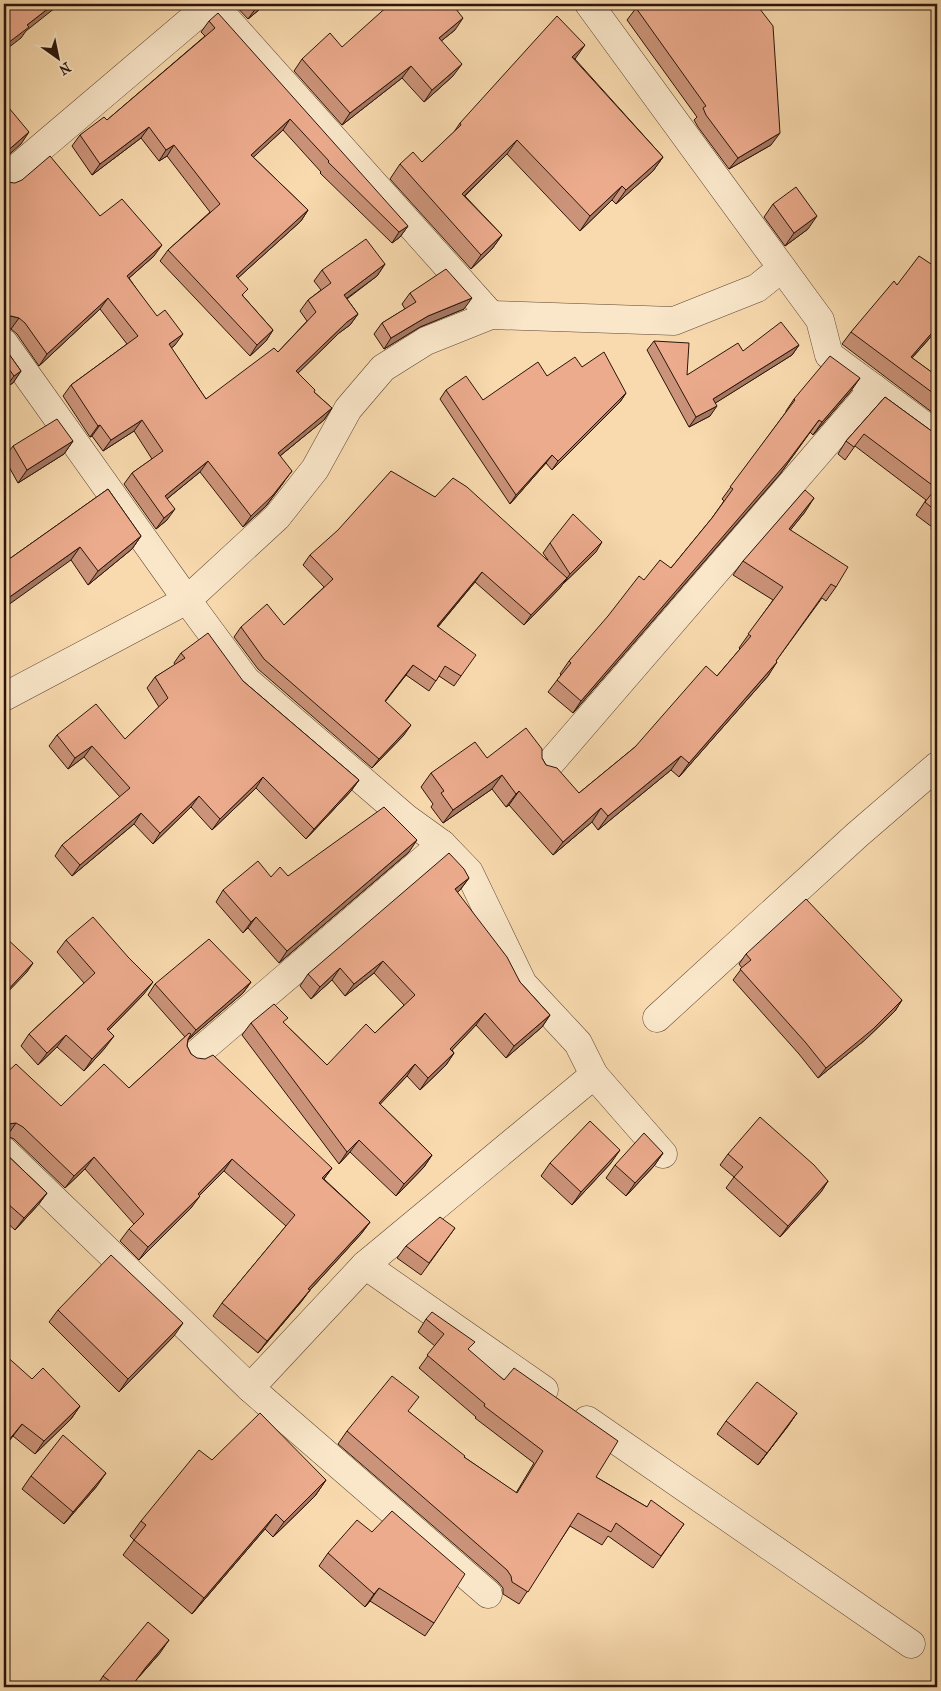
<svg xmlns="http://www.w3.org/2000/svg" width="941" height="1691" font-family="'IM FELL French Canon',serif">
  <rect width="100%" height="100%" fill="#f8daae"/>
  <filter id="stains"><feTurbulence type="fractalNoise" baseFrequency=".004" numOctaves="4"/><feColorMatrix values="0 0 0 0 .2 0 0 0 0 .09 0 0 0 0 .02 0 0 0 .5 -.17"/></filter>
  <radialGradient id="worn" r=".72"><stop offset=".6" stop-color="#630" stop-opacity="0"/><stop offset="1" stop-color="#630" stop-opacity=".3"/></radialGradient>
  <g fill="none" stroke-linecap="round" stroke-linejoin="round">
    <defs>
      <g id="street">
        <polyline points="213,4 491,315"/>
        <polyline points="589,4 820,320 829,355 937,435"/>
        <polyline points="4,179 210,4"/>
        <polyline points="4,343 187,600 4,697"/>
        <polyline points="547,767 874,388"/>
        <polyline points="657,1018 857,835 937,766"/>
        <polyline points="194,1056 442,844 406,818 246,680 187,600 277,517 315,469 348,409 383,368 426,341 491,315 674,321 757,288 782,268"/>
        <polyline points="594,1075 663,1154"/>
        <polyline points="4,1151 250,1388 365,1265 594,1075 578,1043 523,984 469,872 442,844"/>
        <polyline points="365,1265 544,1390"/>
        <polyline points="250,1388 488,1594"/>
        <polyline points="587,1420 911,1644"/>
      </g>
    </defs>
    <use href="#street" stroke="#5e4632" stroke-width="29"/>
    <use href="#street" stroke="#fae7ca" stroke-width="28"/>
  </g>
  <g fill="#cb9379" stroke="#2b1509">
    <polygon points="176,4 186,4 181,9"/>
    <polygon points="234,4 264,4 260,9 248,19"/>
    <polygon points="636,8 771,145 729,169 698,127 694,120 697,117 627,20"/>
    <polygon points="209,21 408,226 400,237 392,243 320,173 321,172 283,130 253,157 308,210 301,221 238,278 243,296 273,330 266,341 250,356 160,261 168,250 210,212 167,156 159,161 141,138 92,175 72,146 80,135 107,120 205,36 201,32"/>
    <polygon points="455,30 441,41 453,76 424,102 402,78 342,125 294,71 302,59 342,47"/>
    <polygon points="575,59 663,157 653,171 616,204 612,200 580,231 507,154 465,196 502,235 492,249 471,269 390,179 400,164 422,162 454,132 460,123"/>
    <polygon points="6,182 100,216 154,256 129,278 175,345 171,348 206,399 278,352 307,321 300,311 308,300 321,290 314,281 322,270 385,264 377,276 347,299 358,314 350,325 339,333 298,373 314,392 332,408 324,420 280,456 284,482 266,506 243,527 200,472 167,499 167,520 156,529 124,484 132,473 152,459 134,431 103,451 92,436 90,437 63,396 71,385 127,344 100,309 39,366 17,334 11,329"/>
    <polygon points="773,204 808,229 785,246 764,217"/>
    <polygon points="937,268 937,330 912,358 937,376 937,416 842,344 851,332 897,285"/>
    <polygon points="410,293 464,309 420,327 384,349 374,334 382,323 405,309 402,304"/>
    <polygon points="654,341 687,375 743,351 799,345 792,355 715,403 710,416 689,427 647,350"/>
    <polygon points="4,347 21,371 13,383 6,387 4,384"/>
    <polygon points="547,376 626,393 620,402 552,470 546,463 510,504 440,399 446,390 483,400"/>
    <polygon points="851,391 813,435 810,432 780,474 573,713 548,692 561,675 560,674 569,661 644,580 671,568 712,518 724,501 722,499 786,412 786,411 794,399"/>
    <polygon points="885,397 937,435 937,533 931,529 932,527 916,515 926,500 855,446 845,460 838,454 846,441"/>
    <polygon points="73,441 64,454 18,483 4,458 13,446"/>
    <polygon points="108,489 141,536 132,549 88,585 71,560 5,562"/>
    <polygon points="435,497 548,560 543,553 550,543 596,552 563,584 563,583 560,588 524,625 475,582 438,627 461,676 454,686 439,676 429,691 406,675 385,701 404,735 372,768 258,669 234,637 241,627 284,625 324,587 303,565 310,555"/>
    <polygon points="805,512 790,530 836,587 826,601 822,598 776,661 768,676 679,777 671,770 598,830 592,822 553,855 509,805 506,807 492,789 443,823 431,807 433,804 421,787 431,773 487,758 542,758 546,765 579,793 635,747 717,676 740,649 739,648 773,600 733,575 743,561"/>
    <polygon points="181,653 243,681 359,780 351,791 306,839 256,788 212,830 191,807 153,844 134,824 72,876 55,856 62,845 120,797 84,757 68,769 49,746 57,735 125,739 159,707 147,688 155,677 175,665 174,663"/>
    <polygon points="409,852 279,963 248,928 243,933 216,902 223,890 271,877 288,876"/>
    <polygon points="469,878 460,890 457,892 520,982 550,1015 542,1027 506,1058 476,1025 452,1050 454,1053 446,1065 420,1090 407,1076 380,1104 432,1155 424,1167 396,1196 350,1152 339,1164 242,1035 251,1023 284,1023 327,1065 375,1033 404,1005 374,973 345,996 332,980 311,999 300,986 308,974"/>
    <polygon points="66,940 144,994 108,1031 105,1048 84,1071 57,1047 38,1065 21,1046 29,1034 84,983 57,952"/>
    <polygon points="746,954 902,1000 895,1011 865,1040 818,1078 799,1054 733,980 742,968 739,964"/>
    <polygon points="251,982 243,993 188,1040 187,1046 191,1054 332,1168 324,1179 370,1222 361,1234 310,1290 301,1302 258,1353 213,1316 222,1303 286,1226 224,1171 199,1195 191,1208 139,1260 120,1241 129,1229 134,1224 85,1169 65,1188 14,1139 7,1136 4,1075 61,1106 129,1088 185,1037 148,995 155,984"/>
    <polygon points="4,1152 47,1193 38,1205 15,1230 4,1220"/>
    <polygon points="663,1153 654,1166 626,1196 606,1178 615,1165"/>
    <polygon points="728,1154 828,1181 821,1192 780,1237 726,1188 734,1177 720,1165"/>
    <polygon points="550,1163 611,1163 572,1205 541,1176"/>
    <polygon points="455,1228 421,1275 397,1258 406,1246"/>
    <polygon points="58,1310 174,1336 119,1392 49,1322"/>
    <polygon points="426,1319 469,1350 596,1477 647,1507 684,1524 653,1568 608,1536 602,1545 570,1526 519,1604 503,1594 503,1588 498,1582 338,1444 347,1431 409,1412 464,1457 516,1493 534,1463 475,1418 476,1417 419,1368 435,1346 418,1332"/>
    <polygon points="32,1379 80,1406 71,1419 35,1454 13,1436"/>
    <polygon points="797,1413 788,1426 758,1465 717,1434 726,1421"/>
    <polygon points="212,1460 326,1480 315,1496 273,1537 265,1529 192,1614 123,1555 134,1540 130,1536 141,1521"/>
    <polygon points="31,1476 97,1486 64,1524 22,1489"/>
    <polygon points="328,1553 434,1623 425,1636 370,1601 365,1607 319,1566"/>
    <polygon points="160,1653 137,1679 131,1687 96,1687 103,1676"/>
  </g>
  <g fill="#a57863" stroke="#2b1509">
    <polygon points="54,4 60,4 26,31 21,38 4,51 4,46 27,25"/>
    <polygon points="261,4 264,4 260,9 248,19 256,8"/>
    <polygon points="463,18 455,30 430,50 439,38"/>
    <polygon points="585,45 575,59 572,57"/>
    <polygon points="462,64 453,76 424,102 432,90"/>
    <polygon points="411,66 402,78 342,125 350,113"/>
    <polygon points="290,119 283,130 244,166 251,155"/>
    <polygon points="149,127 141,138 92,175 100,164"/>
    <polygon points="29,132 21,144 4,159 4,154"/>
    <polygon points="780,133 771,145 729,169 738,158"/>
    <polygon points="517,140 507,154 452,208 462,194"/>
    <polygon points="174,145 167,156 159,161 166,150"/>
    <polygon points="663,157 653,171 616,204 626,190"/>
    <polygon points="622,186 612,200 580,231 590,216"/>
    <polygon points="308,210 301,221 228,287 236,276"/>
    <polygon points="817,216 808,229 785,246 794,233"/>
    <polygon points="408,226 400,237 392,243 399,232"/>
    <polygon points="502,235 492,249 471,269 481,255"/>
    <polygon points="162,245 154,256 119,287 127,276"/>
    <polygon points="385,264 377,276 336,306 344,295"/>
    <polygon points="108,298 100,309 39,366 47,354"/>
    <polygon points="472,298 464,309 420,327 384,349 391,338 428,316"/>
    <polygon points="358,314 350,325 339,333 289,382 296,371 347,322"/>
    <polygon points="11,316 19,318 11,329 4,328 4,319"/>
    <polygon points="937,327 937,330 902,369 911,357"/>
    <polygon points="273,330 266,341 250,356 257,345"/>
    <polygon points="183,334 175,345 161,356 169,344"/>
    <polygon points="799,345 792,355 706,409 713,399"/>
    <polygon points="21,371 13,383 6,387 14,376"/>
    <polygon points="860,378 851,391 813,435 822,422"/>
    <polygon points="626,393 620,402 552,470 558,461"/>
    <polygon points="717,406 710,416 689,427 696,417"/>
    <polygon points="332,408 324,420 270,464 278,453"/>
    <polygon points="142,420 134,431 103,451 111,440"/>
    <polygon points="819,420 780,474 573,713 581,701"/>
    <polygon points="100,425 92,436 90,437 98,426"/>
    <polygon points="73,441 64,454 18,483 27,470"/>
    <polygon points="552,455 546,463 510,504 516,495"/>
    <polygon points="208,461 200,472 157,507 165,496"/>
    <polygon points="292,471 266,506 243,527 251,516"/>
    <polygon points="814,498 805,512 780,543 789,529"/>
    <polygon points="175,509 167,520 156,529 164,518"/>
    <polygon points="141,536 132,549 88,585 98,571"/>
    <polygon points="602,542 596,552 563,584 570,574"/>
    <polygon points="80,547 71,560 4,608 4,601"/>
    <polygon points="482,572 475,582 430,636 437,626"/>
    <polygon points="567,578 560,588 524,625 531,615"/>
    <polygon points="777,662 768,676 679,777 689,763"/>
    <polygon points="413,665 406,675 378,711 385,701"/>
    <polygon points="411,725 404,735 372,768 379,759"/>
    <polygon points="92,746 84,757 68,769 75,758"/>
    <polygon points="681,756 671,770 598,830 608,816"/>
    <polygon points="502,775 492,789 443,823 453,810"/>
    <polygon points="263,777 256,788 212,830 220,819"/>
    <polygon points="359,780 351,791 306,839 314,829"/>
    <polygon points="519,791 509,805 506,807 516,794"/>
    <polygon points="199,796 191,807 153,844 160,833"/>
    <polygon points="601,808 592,822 553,855 563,842"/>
    <polygon points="141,813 134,824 72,876 80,865"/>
    <polygon points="417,840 409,852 279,963 287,951"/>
    <polygon points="469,878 460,890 447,902 455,889"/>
    <polygon points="256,917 248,928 243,933 251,922"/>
    <polygon points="383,961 374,973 345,996 354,984"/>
    <polygon points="33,963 27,972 4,996 4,994"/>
    <polygon points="340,968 332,980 311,999 320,987"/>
    <polygon points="153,982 144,994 98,1041 107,1029"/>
    <polygon points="251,982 243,993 188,1040 196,1030"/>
    <polygon points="902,1000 895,1011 865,1040 818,1078 826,1068"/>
    <polygon points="485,1013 476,1025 442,1061 450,1049"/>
    <polygon points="550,1015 542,1027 506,1058 514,1046"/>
    <polygon points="66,1035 57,1047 38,1065 47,1053"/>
    <polygon points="114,1036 105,1048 84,1071 92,1059"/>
    <polygon points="454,1053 446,1065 420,1090 428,1078"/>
    <polygon points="415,1064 407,1076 370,1115 379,1103"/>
    <polygon points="16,1123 7,1136 4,1136 4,1126 8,1124"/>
    <polygon points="359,1140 350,1152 339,1164 347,1152"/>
    <polygon points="620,1150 611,1163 572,1205 581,1192"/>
    <polygon points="663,1153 654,1166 626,1196 635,1183"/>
    <polygon points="432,1155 424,1167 396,1196 404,1184"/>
    <polygon points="94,1157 85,1169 65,1188 74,1176"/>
    <polygon points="232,1159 224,1171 189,1206 198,1194"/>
    <polygon points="332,1168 323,1180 322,1178"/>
    <polygon points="828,1181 821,1192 780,1237 788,1226"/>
    <polygon points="47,1193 38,1205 15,1230 24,1218"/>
    <polygon points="200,1196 191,1208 139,1260 148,1247"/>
    <polygon points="370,1222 361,1234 300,1301 308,1289"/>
    <polygon points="310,1290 301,1302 258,1353 267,1341"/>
    <polygon points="183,1323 174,1336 119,1392 128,1379"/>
    <polygon points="80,1406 71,1419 35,1454 44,1441"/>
    <polygon points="797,1413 788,1426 758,1465"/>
    <polygon points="22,1424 4,1448 4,1446"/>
    <polygon points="106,1473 97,1486 64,1524 73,1512"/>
    <polygon points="326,1480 315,1496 273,1537 284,1522"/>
    <polygon points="276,1514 265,1529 192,1614 204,1598"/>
    <polygon points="379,1588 370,1601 365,1607 374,1594"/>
    <polygon points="169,1640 160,1653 137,1679 146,1667"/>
  </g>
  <g fill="#ecab8d" stroke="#2b1509">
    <polygon points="4,4 54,4 27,25 29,27 4,46"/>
    <polygon points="252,4 261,4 256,8"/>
    <polygon points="390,4 452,4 463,18 439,38 462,64 432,90 411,66 350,113 302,59 330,33 342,47"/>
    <polygon points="642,4 756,4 773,26 780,133 738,158 706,115 703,108 706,106 636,8"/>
    <polygon points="218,13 408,226 399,232 328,162 329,161 290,119 251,155 308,210 236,276 248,289 242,295 273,330 257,345 168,250 220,204 174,145 166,150 149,127 100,164 80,135 104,117 107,120 215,28 209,21"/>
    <polygon points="557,16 585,45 572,57 663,157 626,190 622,186 590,216 517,140 462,194 502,235 481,255 400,164 413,152 422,162 461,125 460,123"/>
    <polygon points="4,102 29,132 4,154"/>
    <polygon points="50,156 100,216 122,199 162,245 127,276 157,316 165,310 183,334 169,344 206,399 274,348 278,352 316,312 308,300 331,283 322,270 366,239 385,264 344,295 358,314 347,322 296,371 315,390 314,392 332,408 278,453 292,471 273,495 251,516 208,461 165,496 175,509 164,518 132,473 163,451 142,420 111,440 100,425 98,426 71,385 138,336 108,298 47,354 25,323 19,318 11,316 4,319 4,180 6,182 15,183 22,180"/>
    <polygon points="796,187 817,216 794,233 773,204"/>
    <polygon points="919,256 937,268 937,327 911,357 937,376 937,396 851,332 894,281 897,285"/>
    <polygon points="446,269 472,298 428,316 391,338 382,323 416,302 410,293"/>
    <polygon points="781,322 799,345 713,399 717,406 696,417 654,341 689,343 687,375 738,343 743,351"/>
    <polygon points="4,347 21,371 14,376 4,362"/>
    <polygon points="604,352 626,393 558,461 552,455 516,495 446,390 466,376 483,400 538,362 547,376 575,357 582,367"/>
    <polygon points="830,356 860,378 822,422 819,420 788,461 581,701 557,680 571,663 569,661 608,616 639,576 644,580 660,560 671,568 712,518 733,489 730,487 795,400 794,399"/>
    <polygon points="885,397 937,435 937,512 925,502 936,488 864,434 854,447 846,441"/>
    <polygon points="57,419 73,441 27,470 13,446"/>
    <polygon points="391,471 435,497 453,478 467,487 567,578 531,615 482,572 437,626 476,655 461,676 445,666 436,681 413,665 385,701 411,725 379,759 264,659 241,627 267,604 284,625 333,579 310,555 338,530"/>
    <polygon points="108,489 141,536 98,571 80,547 4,601 4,561 5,562"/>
    <polygon points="805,490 814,498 789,529 848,567 836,587 831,584 776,661 777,662 689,763 681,756 608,816 601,808 563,842 519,791 516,794 502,775 453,810 441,793 444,791 431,773 475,742 487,758 526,728 542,749 542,758 546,765 557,768 579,793 635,747 706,666 717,676 751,636 748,634 783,587 743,561"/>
    <polygon points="573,514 602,542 570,574 550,543"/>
    <polygon points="208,633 243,681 359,780 314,829 263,777 220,819 199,796 160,833 141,813 80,865 62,845 130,788 92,746 75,758 57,735 96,704 125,739 168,698 155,677 185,658 181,653"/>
    <polygon points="384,807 417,840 287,951 256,917 251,922 223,890 258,861 271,877 280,867 288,876"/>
    <polygon points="449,853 464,869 469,878 455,889 507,957 520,982 550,1015 514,1046 485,1013 450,1049 454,1053 428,1078 415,1064 379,1103 432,1155 404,1184 359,1140 347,1152 251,1023 274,1004 288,1018 283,1022 327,1065 366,1024 375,1033 415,995 383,961 354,984 340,968 320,987 308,974"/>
    <polygon points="806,899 902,1000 873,1029 826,1068 806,1043 740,969 751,960 746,954"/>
    <polygon points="93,917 128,957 153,982 107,1029 114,1036 92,1059 66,1035 47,1053 29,1034 95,973 66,940"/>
    <polygon points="4,936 33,963 4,994"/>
    <polygon points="209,939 251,982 196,1030 155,984"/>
    <polygon points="189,1033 191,1034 188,1039 187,1046 191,1054 197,1058 205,1059 213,1055 332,1168 322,1178 370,1222 308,1289 310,1290 267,1341 222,1303 295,1215 232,1159 198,1194 200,1196 148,1247 129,1229 144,1214 94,1157 74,1176 23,1127 16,1123 8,1124 4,1126 4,1075 16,1064 61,1106 104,1064 129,1088"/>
    <polygon points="760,1117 814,1165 828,1181 788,1226 734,1177 743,1167 728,1154"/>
    <polygon points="590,1121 620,1150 581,1192 550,1163"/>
    <polygon points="644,1133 663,1153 635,1183 615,1165"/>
    <polygon points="4,1152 47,1193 24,1218 8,1204 4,1208"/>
    <polygon points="440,1217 455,1228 429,1263 406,1246"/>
    <polygon points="111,1255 183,1323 128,1379 58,1310"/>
    <polygon points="432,1312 475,1342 468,1349 504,1380 514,1368 618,1441 596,1477 647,1507 651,1500 684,1524 661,1556 616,1523 611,1532 578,1513 528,1592 512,1582 511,1576 507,1570 347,1431 392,1376 419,1397 408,1411 465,1456 464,1457 517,1493 543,1451 484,1406 485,1404 427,1355 444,1334 426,1319"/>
    <polygon points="4,1354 32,1379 43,1368 80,1406 44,1441 22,1424 4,1446"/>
    <polygon points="757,1382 797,1413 767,1453 726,1421"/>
    <polygon points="260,1413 326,1480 284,1522 276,1514 204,1598 134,1540 146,1525 141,1521 199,1450 212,1460"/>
    <polygon points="63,1435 106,1473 73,1512 31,1476"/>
    <polygon points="392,1511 465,1574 434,1623 379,1588 374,1594 328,1553 357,1520 372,1532"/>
    <polygon points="148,1622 169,1640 146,1667 131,1687 118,1687 103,1676"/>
  </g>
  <rect width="941" height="1691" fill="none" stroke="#f8daae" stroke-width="20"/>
  <rect x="5" y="5" width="931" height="1681" fill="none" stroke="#2b1509" stroke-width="2.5"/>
  <rect x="10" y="10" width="921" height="1671" fill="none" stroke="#2b1509"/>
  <g transform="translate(58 58) rotate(147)" stroke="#fae7ca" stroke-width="4" paint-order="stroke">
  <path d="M0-4L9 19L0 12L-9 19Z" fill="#2b1509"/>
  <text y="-8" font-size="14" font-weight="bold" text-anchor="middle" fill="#2b1509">N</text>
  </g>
  <rect width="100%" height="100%" filter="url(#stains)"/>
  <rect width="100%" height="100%" fill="url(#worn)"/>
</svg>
